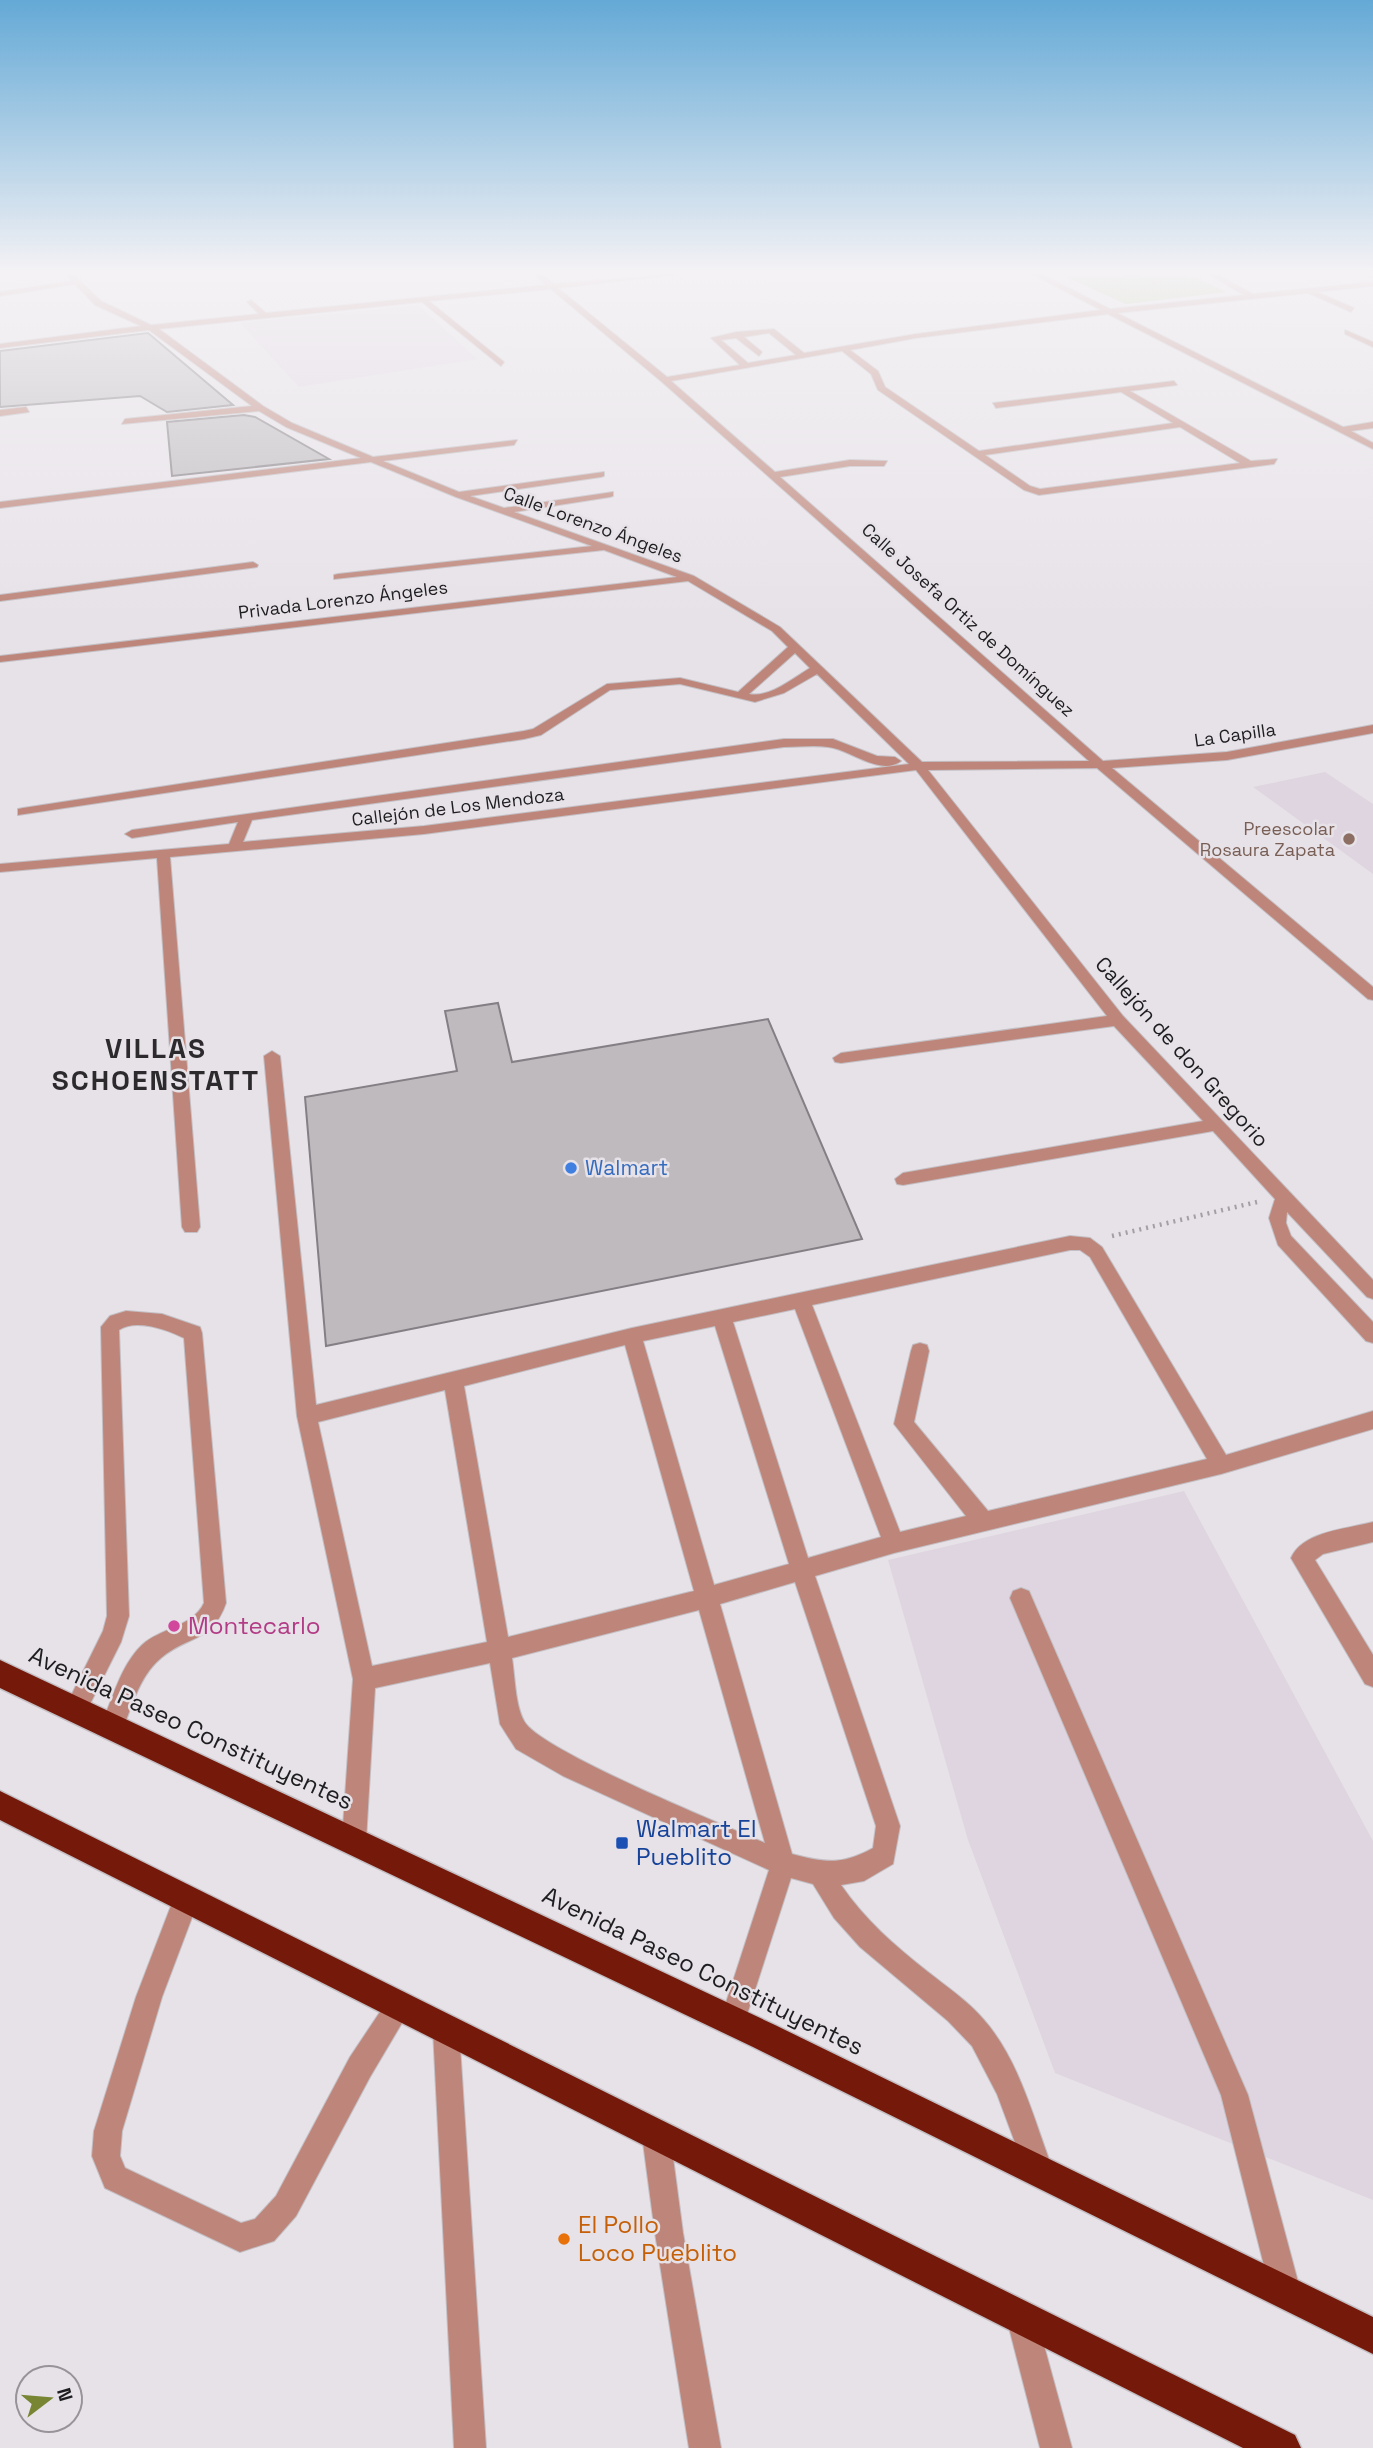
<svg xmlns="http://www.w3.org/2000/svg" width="1373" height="2448" font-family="'Space Grotesk',sans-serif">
  <rect width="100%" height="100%" fill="#e7e2e8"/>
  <g fill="#dfd5e0">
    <polygon points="418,305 477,359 299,387 240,323"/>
    <polygon points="1325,772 1373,804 1373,874 1253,787"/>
    <polygon points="1184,1491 1373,1841 1373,2200 1055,2073 968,1840 888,1560"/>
  </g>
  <polygon fill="#b0c680" points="1059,274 1189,274 1226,292 1126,304"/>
  <g fill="#bebabe" stroke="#847f84" stroke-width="2">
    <polygon points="148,333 233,405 167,412 140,396 0,407 0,351"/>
    <polygon points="244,415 255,417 329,459 172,476 167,422"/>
    <polygon points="498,1003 512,1062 768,1019 862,1239 326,1346 305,1097 457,1071 445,1011"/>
  </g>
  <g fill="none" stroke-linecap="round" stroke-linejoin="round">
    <defs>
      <g id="minor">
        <path d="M66,274h7l28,27 50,24 108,-11 -12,-12 4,-2 15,13 280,-28 -12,-11h7l13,10 128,-10 -124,14 109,89 73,-12 -29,-27 25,-6 38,-3 30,24 112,-19 185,-24 -69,-36h9l69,35 134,-14 -36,-21h8l37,20 120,-12v4l-56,6 37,16 -3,4 -43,-19 -191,20 226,114 30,-5v6l-22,3 22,12v6l-265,-135 -192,24 -66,12 28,21 7,16 94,64 194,-28 -52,-31 -125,16 -3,-5 181,-22 3,4 -47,6 121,70 26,-2 -3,5 -235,31 -15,-5 -146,-100 -7,-16 -29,-23 -171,30 104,91 75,-12 37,1 -3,5h-34l-70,11 323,284 124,-9 146,-27v8l-146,27 -115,8 261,219v13l-5,-1 -271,-231 -169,2 195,246 250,264v19l-6,-2 -80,-85 -1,11 5,13 82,86v21l-7,-2 -88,-96 -9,-27 6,-19 -62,-68 -310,54 -6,-1 -2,-5 8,-6 300,-52 -89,-95 -273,37 -6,-1 -2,-4 8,-5 266,-37 -191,-246 -492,64 -254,23 30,370 -3,5h-12l-3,-5 -25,-369 -157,14v-8l229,-20 9,-22 -106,16 -7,-4 7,-4 652,-91h49l44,17 18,1 6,4c-21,16 -51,-12 -73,-14 -14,-2 -29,0 -44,0l-532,73 -9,22 181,-16 485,-62 -92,-90 -33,19 -29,9 -75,-18 -70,6 -69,45 -17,4 -506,76v-6l5,-1 501,-77 9,-2 74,-45 73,-6 58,14 50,-45 -16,-16 -84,-50 -688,81v-6l677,-79 -73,-27 -270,29v-4l4,-1 254,-28 -136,-49 -85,-35 -371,46v-6l361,-44 -75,-31 -27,-16 -137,13 3,-5 127,-13 -103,-76 -149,18v-4l141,-18 -46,-21 -20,-21 -75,12v-4l72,-11zM551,289l111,93 427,379 -167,1 -142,-135 -86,-51 -180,-64 96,-15 3,-1v-4l-109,16 -34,-12 131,-19 3,-1v-4l-145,20 -76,-31 131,-16 3,-5 -144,17 -81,-34 -29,-17 -104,-77 263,-27 79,64 3,-4 -75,-61zM769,333l27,22 -48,8 -27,-23 15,-2 23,18 3,-4 -18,-15zM1180,427l60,36 -200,26 -10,-3 -45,-31zM795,653l15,15c-17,10 -40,30 -61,26z"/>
        <polygon points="1345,330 1373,342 1373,347 1345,334"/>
        <polygon points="26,407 29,412 0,416 0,410"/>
        <polygon points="253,562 258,565 257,567 0,601 0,595"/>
        <path d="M272,1051l8,5 36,349 316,-77 438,-92 20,2 12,9 124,208 147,-44v18l-152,45 -327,79 -79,23 85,250 -7,38 -29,17 -23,4c24,35 54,61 87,87 19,15 40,29 56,48 36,41 50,101 69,150l-4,10 -10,4 -10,-4 -32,-86 -25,-48 -24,-25 -88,-74 -26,-29 -21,-34 -22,-6 -49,152 -9,4 -9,-4 -4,-9 49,-151 -206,-94 -47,-27 -16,-25 -10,-61 -115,25 -9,153 -3,9 -9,3 -9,-3 -3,-9 11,-162 -56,-263 -33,-360zM1070,1250h10l10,7 117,202 -219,52 -74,-89 15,-71 -2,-6 -7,-2 -7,2 -2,6 -17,73 72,92 -66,16 -88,-227zM795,1309l86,228 -73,21 -75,-236zM715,1326l74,238 -75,21 -71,-244zM625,1345l69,246 -186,46 -44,-251zM445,1390l42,252 -115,24 -54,-244zM795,1582l81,244 -3,22c-30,17 -48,15 -81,6l-72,-250zM699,1610l66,233c-41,-18 -226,-93 -241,-122 -9,-17 -9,-44 -12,-63z"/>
        <path d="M126,1311l36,3 38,13 2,6 24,270c-14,40 -38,32 -65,55 -23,19 -30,52 -41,78l-8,4 -8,-4 -4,-8c12,-27 20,-62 42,-83 18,-17 51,-18 62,-42l-20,-265c-16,-8 -48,-20 -65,-8l10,286 -8,26 -38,76 -8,3 -8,-3 -3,-8 39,-79 4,-15 -6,-289 9,-11z"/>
        <path d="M1373,1522v20l-50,12 -8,6 58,95v32l-8,-3 -74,-126c12,-27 56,-29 82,-36z"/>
        <polygon points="1021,1588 1029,1591 1248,2095 1301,2293 1296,2303 1286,2308 1276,2303 1271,2293 1221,2095 1010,1598 1013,1591"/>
        <polygon points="186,1886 195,1890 199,1899 162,1997 122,2131 120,2156 125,2168 241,2223 255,2219 276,2196 350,2057 390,1997 399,1993 408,1997 412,2006 370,2077 296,2216 274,2241 240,2252 105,2188 92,2156 94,2131 136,1997 177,1890"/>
        <polygon points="446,2017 455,2021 459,2030 486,2448 454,2448 433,2030 437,2021"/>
        <polygon points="656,2121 666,2125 670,2135 683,2233 721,2448 689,2448 655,2233 642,2135 646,2125"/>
        <polygon points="1022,2305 1033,2309 1037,2320 1072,2448 1040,2448 1007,2320 1011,2309"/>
      </g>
      <g id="highway">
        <polygon points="0,1660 775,2025 1373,2317 1373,2354 753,2047 0,1688"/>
        <polygon points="0,1791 1295,2435 1301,2448 1243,2448 0,1820"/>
      </g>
    </defs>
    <use href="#minor" stroke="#c3bfc4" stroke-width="2"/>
    <use href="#highway" stroke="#c3bfc4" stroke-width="3"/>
    <g stroke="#a39fa4" stroke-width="2" stroke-dasharray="1 2.5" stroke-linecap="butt">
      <polyline points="1178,274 1171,278 1184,283"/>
      <polygon points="1131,275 1139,277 1125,276"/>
      <polygon points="1135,280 1152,280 1160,285 1145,289 1130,285"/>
      <polyline points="1099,284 1113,284 1126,291"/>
    </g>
    <polyline stroke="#a39fa4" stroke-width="4.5" stroke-dasharray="2 5" stroke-linecap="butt" points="1112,1236 1257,1202"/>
    <use href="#minor" fill="#be867a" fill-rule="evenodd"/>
    <use href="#highway" fill="#75190a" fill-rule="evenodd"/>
  </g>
  <linearGradient id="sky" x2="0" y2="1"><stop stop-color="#64a9d6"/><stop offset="0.44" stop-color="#f4f2f5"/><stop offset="1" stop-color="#f4f2f5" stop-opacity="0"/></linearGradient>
  <rect width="1373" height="617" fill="url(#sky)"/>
  <circle fill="#8d6e63" stroke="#e7e2e8" stroke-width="2.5" cx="1349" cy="839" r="7"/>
  <circle fill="#3f7fe0" stroke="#e7e2e8" stroke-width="2.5" cx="571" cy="1168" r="7"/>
  <circle fill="#d1479c" stroke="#e7e2e8" stroke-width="2.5" cx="174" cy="1626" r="7"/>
  <rect fill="#1a4fb4" stroke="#e7e2e8" stroke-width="2.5" x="615" y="1836" width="14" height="14" rx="3.5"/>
  <circle fill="#e8710a" stroke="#e7e2e8" stroke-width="2.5" cx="564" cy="2239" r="7"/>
  <g text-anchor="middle" stroke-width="5" stroke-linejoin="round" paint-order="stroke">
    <g font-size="18" fill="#1e1d1f" stroke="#e7e2e8">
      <text transform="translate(593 525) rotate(20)" y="6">Calle Lorenzo Ángeles</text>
      <text transform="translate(343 600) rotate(-7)" y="6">Privada Lorenzo Ángeles</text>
      <text transform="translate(968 620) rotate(42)" y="6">Calle Josefa Ortiz de Domínguez</text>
      <text transform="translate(1235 735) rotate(-8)" y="6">La Capilla</text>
      <text transform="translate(458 807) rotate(-7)" y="6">Callejón de Los Mendoza</text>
    </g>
    <g font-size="18" fill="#785e54" stroke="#e7e2e8" text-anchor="end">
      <text x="1335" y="835">Preescolar<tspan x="1335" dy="21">Rosaura Zapata</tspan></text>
    </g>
    <g font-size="21" fill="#1e1d1f" stroke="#e7e2e8">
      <text transform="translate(1182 1052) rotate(48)" y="7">Callejón de don Gregorio</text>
    </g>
    <g font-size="21" fill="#366cbe" stroke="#e7e2e8" text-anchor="start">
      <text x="585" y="1175">Walmart</text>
    </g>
    <g font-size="24" fill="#b23c85" stroke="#e7e2e8" text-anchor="start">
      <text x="188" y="1634">Montecarlo</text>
    </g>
    <g font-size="24" fill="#1e1d1f" stroke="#e7e2e8">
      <text transform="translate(191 1728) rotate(25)" y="8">Avenida Paseo Constituyentes</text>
      <text transform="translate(703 1971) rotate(26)" y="8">Avenida Paseo Constituyentes</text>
    </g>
    <g font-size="24" fill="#164399" stroke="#e7e2e8" text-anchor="start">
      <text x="636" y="1837">Walmart El<tspan x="636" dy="28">Pueblito</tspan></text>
    </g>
    <g font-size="24" fill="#c56008" stroke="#e7e2e8" text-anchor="start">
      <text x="578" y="2233">El Pollo<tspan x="578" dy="28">Loco Pueblito</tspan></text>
    </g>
    <g font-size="28" font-weight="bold" letter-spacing="2" fill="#2d2a2e" stroke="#e7e2e8">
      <text x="156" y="1058">VILLAS<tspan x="156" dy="32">SCHOENSTATT</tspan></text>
    </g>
  </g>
  <g transform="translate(49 2399) rotate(74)"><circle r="33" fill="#e7e2e8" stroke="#979398" stroke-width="2"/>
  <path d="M0-5L12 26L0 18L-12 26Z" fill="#788634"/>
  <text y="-10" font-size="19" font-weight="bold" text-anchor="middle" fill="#1e1d1f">N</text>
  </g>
</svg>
